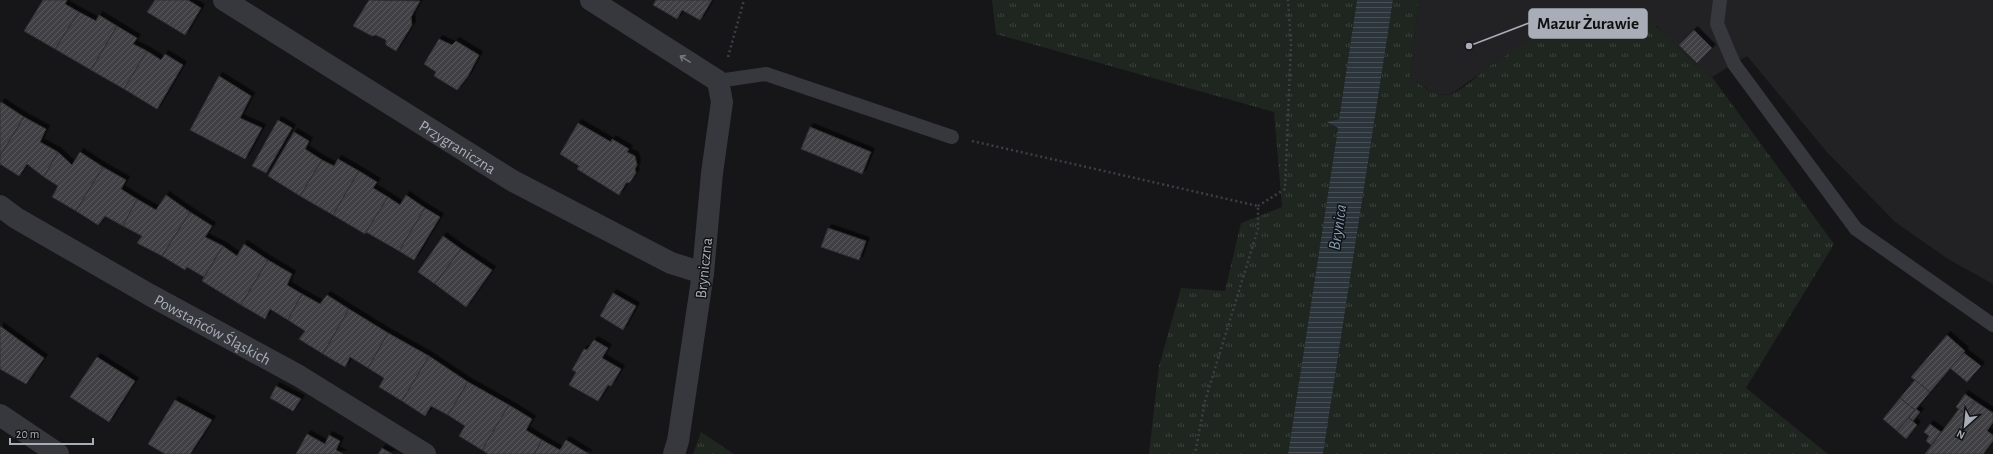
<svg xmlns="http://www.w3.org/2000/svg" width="1993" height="454" font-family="'Alegreya Sans',sans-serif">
  <defs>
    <pattern id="grass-tufts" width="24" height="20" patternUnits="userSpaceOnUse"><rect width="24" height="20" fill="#1e261f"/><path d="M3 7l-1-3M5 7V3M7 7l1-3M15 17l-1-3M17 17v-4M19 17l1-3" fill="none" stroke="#3c433d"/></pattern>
    <pattern id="water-rules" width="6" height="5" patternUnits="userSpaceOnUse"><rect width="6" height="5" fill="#2c353c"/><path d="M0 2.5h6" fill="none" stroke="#485056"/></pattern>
    <pattern id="building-hatch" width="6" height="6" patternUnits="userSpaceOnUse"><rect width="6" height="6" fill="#404145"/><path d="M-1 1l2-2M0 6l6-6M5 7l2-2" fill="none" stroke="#595a5e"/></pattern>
    <filter id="shadow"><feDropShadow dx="3.5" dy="-3.5" stdDeviation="0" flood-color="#0009"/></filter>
  </defs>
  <rect width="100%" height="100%" fill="#161618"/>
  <polygon fill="#222225" points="1419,0 1993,0 1993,284 1948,259 1895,222 1826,151 1747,56 1712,77 1702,71 1657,26 1587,13 1547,32 1496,62 1457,90 1447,95 1435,94 1410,77"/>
  <g fill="url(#grass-tufts)">
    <polygon points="992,0 1357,0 1339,119 1333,120 1332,125 1338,128 1288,454 1149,454 1159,366 1181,288 1225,291 1241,223 1282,207 1274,112 996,34"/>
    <path d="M1393,0h26l-9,77c11,7 23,20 37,18 14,-3 29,-18 40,-27 27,-18 82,-52 113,-58 8,-2 22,0 30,3 36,10 52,46 82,64l122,167 -88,144 82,66h-505z"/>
    <polygon points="701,432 734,454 693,454"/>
  </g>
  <polygon fill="url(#water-rules)" points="1357,0 1393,0 1323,454 1288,454 1338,128 1327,122 1339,119"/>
  <g fill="url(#building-hatch)" stroke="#303034" filter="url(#shadow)">
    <polygon points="43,0 67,0 65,4 79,12 55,49 24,31"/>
    <polygon points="155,0 188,0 201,8 185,35 147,12"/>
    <polygon points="369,0 420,1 411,17 412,25 396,51 386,45 386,40 376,35 372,36 353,26"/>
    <polygon points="656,0 712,0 700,20 682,10 677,19 653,5"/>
    <polygon points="79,12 96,21 99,15 117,26 91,70 55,49"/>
    <polygon points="117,26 137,38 133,44 147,51 124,89 91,70"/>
    <polygon points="1694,30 1712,48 1697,63 1679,45"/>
    <polygon points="439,39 452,45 456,41 479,55 468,76 457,90 434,76 436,72 424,64"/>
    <polygon points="147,51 161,60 165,54 183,65 157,109 124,89"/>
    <polygon points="219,76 251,96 240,118 262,128 245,159 190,130"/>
    <polygon points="1,102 24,117 0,156 0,104"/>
    <polygon points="24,117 46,129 40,142 58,152 44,177 27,164 19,176 0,164 0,156"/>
    <polygon points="278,120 292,128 266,173 252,166"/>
    <polygon points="578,123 611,142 612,139 629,149 627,152 635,156 637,165 635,169 636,173 630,182 626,183 619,195 577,169 579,166 560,154"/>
    <polygon points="810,127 871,152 862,174 801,149"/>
    <polygon points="294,132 309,141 305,149 322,160 300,196 268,176"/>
    <polygon points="58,152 72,165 80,152 103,167 76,211 52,197 58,186 44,177"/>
    <polygon points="338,159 359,171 333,215 300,196 322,160 334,166"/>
    <polygon points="103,167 126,180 121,189 137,199 123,226 105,216 98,225 76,211"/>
    <polygon points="359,171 377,182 373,188 388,197 365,234 333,215"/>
    <polygon points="166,195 190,212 162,256 137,243 142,236 123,226 137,199 156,210"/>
    <polygon points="406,195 425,208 399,251 366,232 388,197 400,205"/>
    <polygon points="425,208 440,217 414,260 399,251"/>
    <polygon points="190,212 212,226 205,237 223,246 204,277 187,267 185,270 162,256"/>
    <polygon points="828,228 866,241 859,260 821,247"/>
    <polygon points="443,236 461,249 435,284 418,272"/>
    <polygon points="244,244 268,260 241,305 202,281 223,246 237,256"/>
    <polygon points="461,249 492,270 466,307 435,284"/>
    <polygon points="268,260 292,274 287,285 302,294 288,320 270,309 265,319 241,305"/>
    <polygon points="613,293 636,306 623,330 600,316"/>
    <polygon points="302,294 320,304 327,295 349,309 323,354 299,339 305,331 288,320"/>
    <polygon points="349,309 388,333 368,368 350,357 345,367 323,354"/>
    <polygon points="0,326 44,358 26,384 0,369"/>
    <polygon points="388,333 429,356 402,401 379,387 384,378 368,368"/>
    <polygon points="1947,335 1965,351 1930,392 1911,377"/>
    <polygon points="594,340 608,348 602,358 621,369 611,386 608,385 598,401 569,385 576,372 572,370 584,349 587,350"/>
    <polygon points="1964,353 1981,366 1967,382 1950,368"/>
    <polygon points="429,356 468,382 448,415 431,406 425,416 402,401"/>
    <polygon points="97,357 135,381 109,422 70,397"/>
    <polygon points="1915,380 1930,392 1915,410 1900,398"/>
    <polygon points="468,382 509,405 482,450 459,436 465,426 448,415"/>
    <polygon points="276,386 301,399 293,411 270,398"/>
    <polygon points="1965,394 1975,401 1965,414 1956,407"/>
    <polygon points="1900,398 1915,410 1897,431 1883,419"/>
    <polygon points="175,400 212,420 190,454 165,454 148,444"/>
    <polygon points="1975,401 1993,413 1993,422 1987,431 1993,435 1993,441 1983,454 1925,454 1959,409 1965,414"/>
    <polygon points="509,405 532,419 526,430 542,440 534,454 488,454 482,450"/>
    <polygon points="1916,409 1920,412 1913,421 1909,418"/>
    <polygon points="1909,418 1917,425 1906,439 1897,431"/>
    <polygon points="1930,424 1941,432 1931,445 1926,441 1929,436 1924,432"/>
    <polygon points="307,434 325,444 329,435 340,441 336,450 343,454 296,454"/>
    <polygon points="542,440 560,450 566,440 589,454 534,454"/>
    <polygon points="382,448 392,454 378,454"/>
  </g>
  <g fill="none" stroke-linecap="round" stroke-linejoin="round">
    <g stroke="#3d3f44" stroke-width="2.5" stroke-dasharray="2 3" stroke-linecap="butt">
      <polyline points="728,57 744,0"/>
      <polyline points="972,141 1258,206 1258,229 1205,401 1195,454"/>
      <polyline points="1258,206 1285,189 1291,44 1288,0"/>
    </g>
    <g stroke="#37383d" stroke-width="14">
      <polyline points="1720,0 1717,24 1734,64 1856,229 1993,325"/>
      <polyline points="718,81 766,74 952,137"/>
    </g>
    <g stroke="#37383d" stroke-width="22">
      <path id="s1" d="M224,0l289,181 158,82 32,10"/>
      <polyline points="591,0 718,81 722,102 712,173 703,273 678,441 674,454"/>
      <path id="s2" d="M0,206l16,12 134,77 149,81 126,78"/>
      <polyline points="0,415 58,454"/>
    </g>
  </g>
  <defs><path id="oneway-shaft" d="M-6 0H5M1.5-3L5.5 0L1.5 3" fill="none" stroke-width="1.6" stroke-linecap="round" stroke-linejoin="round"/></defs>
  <use stroke="#757881" href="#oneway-shaft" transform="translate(685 59) rotate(-148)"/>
  <g text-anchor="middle" stroke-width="3" stroke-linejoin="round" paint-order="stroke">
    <g font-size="16" fill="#a8adb8" stroke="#111113">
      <text dy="6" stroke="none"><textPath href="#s1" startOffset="276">Przygraniczna</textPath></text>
      <text transform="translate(703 268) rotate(-84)" y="6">Bryniczna</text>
      <text dy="6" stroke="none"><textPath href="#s2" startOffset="246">Powstańców Śląskich</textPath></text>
    </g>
    <g font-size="17" font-style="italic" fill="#7f9bb3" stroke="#111113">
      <text transform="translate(1337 227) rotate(-81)" y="6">Brynica</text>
    </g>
  </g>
  <path fill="none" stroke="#a8adb8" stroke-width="1.5" d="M1469 46L1529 23"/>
  <circle fill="#a8adb8" stroke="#111113" stroke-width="1.5" cx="1469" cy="46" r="4"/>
  <rect fill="#a8adb8" stroke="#a8adb8" stroke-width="1.5" x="1529" y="9" width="118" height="29" rx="4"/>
  <g font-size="17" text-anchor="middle" font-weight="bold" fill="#111">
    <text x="1588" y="29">Mazur Żurawie</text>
  </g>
  <g transform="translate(1965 426) rotate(207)" stroke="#111113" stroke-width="3" paint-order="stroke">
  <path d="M0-3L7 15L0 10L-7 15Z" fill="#a8adb8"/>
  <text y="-6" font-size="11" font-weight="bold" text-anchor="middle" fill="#a8adb8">N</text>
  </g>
  <path d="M10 438v6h83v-6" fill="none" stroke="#a8adb8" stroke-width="2"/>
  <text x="16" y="438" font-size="12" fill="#a8adb8" stroke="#111113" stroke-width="3" paint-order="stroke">20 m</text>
</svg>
